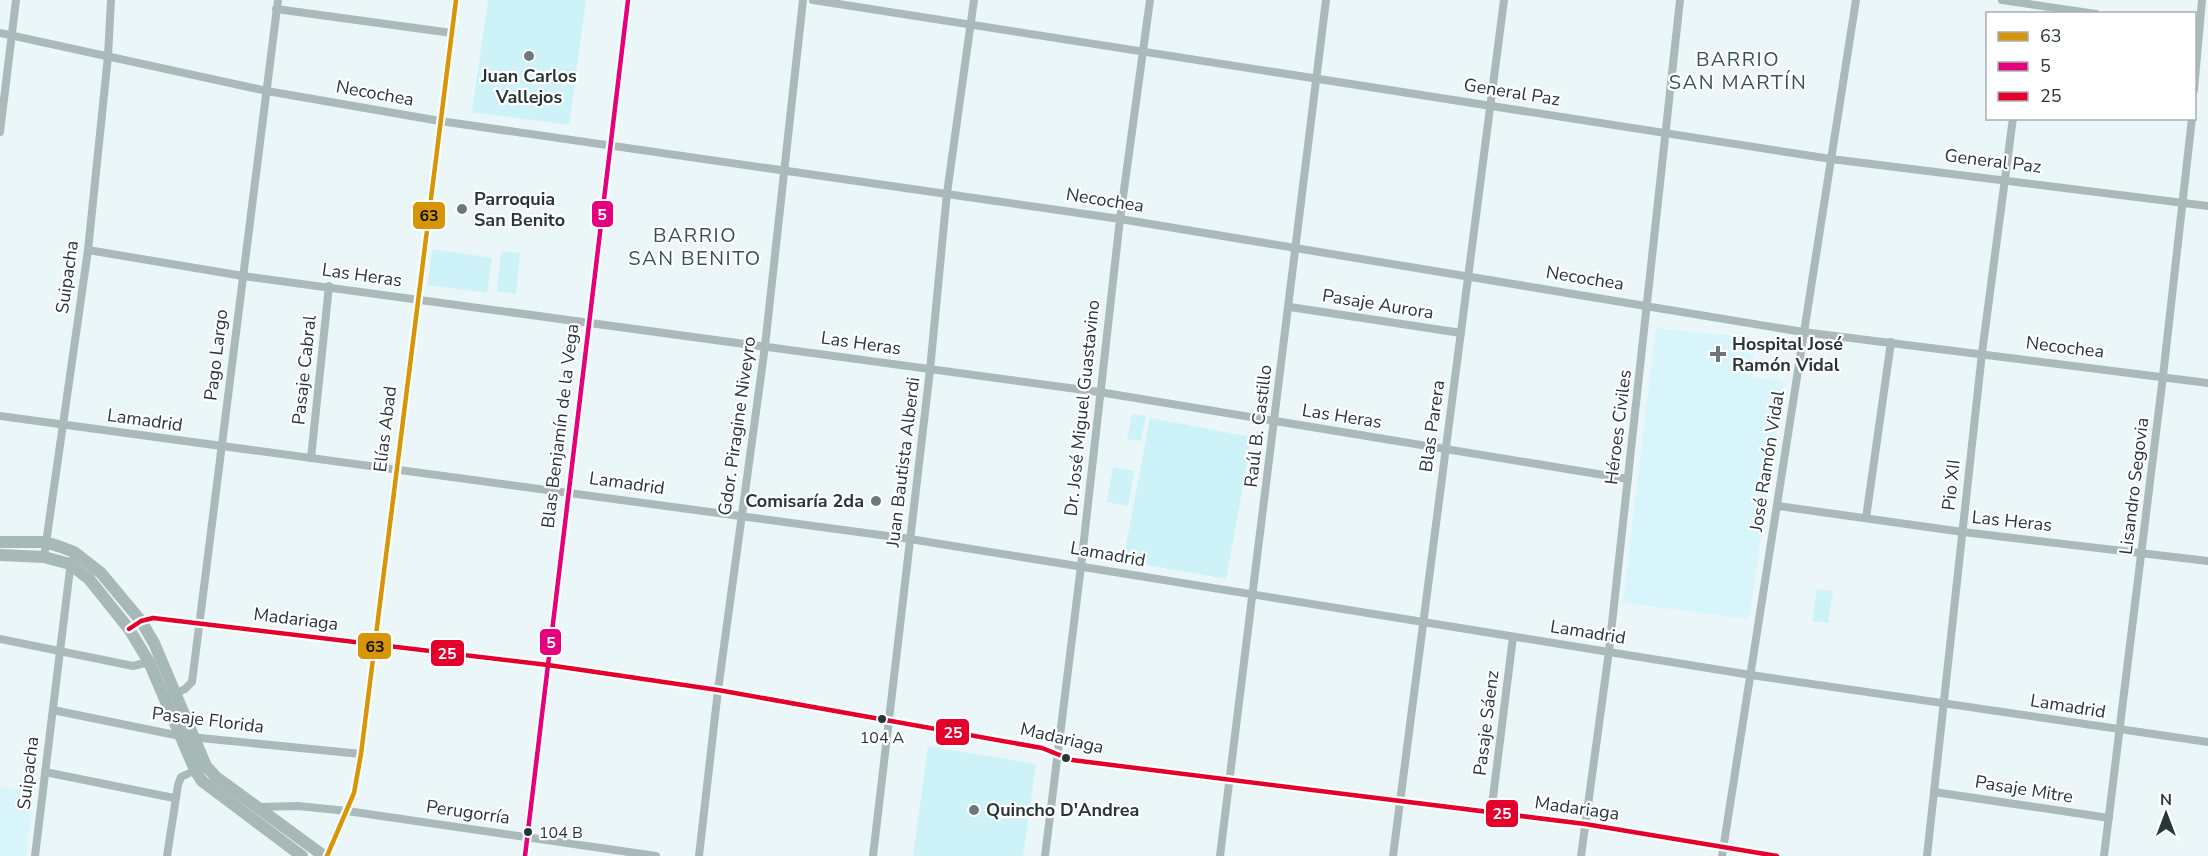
<svg xmlns="http://www.w3.org/2000/svg" width="2208" height="856" font-family="'Nunito Sans',sans-serif">
  <rect width="100%" height="100%" fill="#eaf6f7"/>
  <g fill="#d7f5fa">
    <polygon points="1656,328 1755,338 1752,377 1783,381 1749,619 1623,603"/>
    <polygon points="0,787 34,791 26,856 0,856"/>
  </g>
  <g fill="#cdf3f9">
    <polygon points="488,0 586,0 569,125 472,112"/>
    <polygon points="432,249 492,258 487,293 428,285"/>
    <polygon points="501,251 520,253 516,294 497,291"/>
    <polygon points="1132,414 1146,416 1141,441 1127,439"/>
    <polygon points="1150,418 1252,437 1226,579 1123,561"/>
    <polygon points="1113,467 1134,471 1128,506 1107,502"/>
    <polygon points="1817,589 1833,591 1828,623 1812,621"/>
    <polygon points="928,746 1036,764 1023,856 913,856"/>
  </g>
  <g fill="none" stroke-linecap="round" stroke-linejoin="round">
    <g stroke="#aababa" stroke-width="8">
      <polyline points="813,0 1831,159 2208,206"/>
      <polyline points="2002,0 2096,14"/>
      <polyline points="276,9 452,33"/>
      <polyline points="0,33 267,91 440,121 1120,219 1803,332 2208,383"/>
      <polyline points="2194,90 2202,0"/>
      <polyline points="0,132 16,0"/>
      <polyline points="88,250 243,276 1099,392 1628,479"/>
      <polyline points="1290,307 1461,333"/>
      <polyline points="0,416 910,539 1751,675 2208,742"/>
      <polyline points="311,458 329,286"/>
      <polyline points="1778,506 1963,532 2208,561"/>
      <polyline points="1866,518 1891,342"/>
      <polyline points="44,557 88,250 108,56 111,0"/>
      <polyline points="129,629 141,621 153,618 548,665 718,690 1042,748 1072,760 1585,824 1777,856"/>
      <polyline points="0,639 133,666 149,662"/>
      <polyline points="170,696 185,689 192,682 278,0"/>
      <polyline points="53,710 180,736 361,754"/>
      <polyline points="45,772 174,798"/>
      <polyline points="1934,792 2109,818"/>
      <polyline points="258,807 298,806 347,811 656,856"/>
      <polyline points="1491,813 1513,637"/>
      <polyline points="35,856 71,561"/>
      <polyline points="167,856 178,785 181,777 198,769"/>
      <polyline points="327,856 354,793 361,754 456,0"/>
      <polyline points="525,856 628,0"/>
      <polyline points="699,856 718,690 765,346 803,0"/>
      <polyline points="873,856 930,370 947,193 974,0"/>
      <polyline points="1045,856 1081,566 1120,219 1150,0"/>
      <polyline points="1220,856 1326,0"/>
      <polyline points="1393,856 1504,0"/>
      <polyline points="1581,856 1609,651 1680,0"/>
      <polyline points="1722,856 1856,0"/>
      <polyline points="1927,856 1982,353 2013,118"/>
      <polyline points="2104,856 2163,376 2192,118"/>
    </g>
    <g stroke="#a6b9b7" stroke-width="12">
      <polyline points="0,542 45,542 61,547 74,552 101,573 141,621 154,643 206,766 216,777 324,856"/>
      <polyline points="0,555 44,557 70,564 89,579 129,629 149,662 195,770 202,781 302,856"/>
    </g>
    <defs>
      <polyline id="bus-1" points="327,856 354,793 361,754 456,0"/>
      <polyline id="bus-2" points="525,856 628,0"/>
      <polyline id="bus-3" points="129,629 141,621 153,618 548,665 718,690 1042,748 1072,760 1585,824 1777,856"/>
    </defs>
    <use href="#bus-1" stroke="#fff" stroke-width="9"/>
    <use href="#bus-2" stroke="#fff" stroke-width="9"/>
    <use href="#bus-3" stroke="#fff" stroke-width="9"/>
    <use href="#bus-1" stroke="#d89508" stroke-width="4.5"/>
    <use href="#bus-2" stroke="#e5007d" stroke-width="4.5"/>
    <use href="#bus-3" stroke="#e4002b" stroke-width="4.5"/>
  </g>
  <g fill="#6c797b" stroke="#fff" stroke-width="2">
    <circle cx="529" cy="56" r="6"/>
    <circle cx="462" cy="209" r="6"/>
    <path d="M1715 345h6v6h6v6h-6v6h-6v-6h-6v-6h6z"/>
    <circle cx="876" cy="501" r="6"/>
    <circle cx="974" cy="810" r="6"/>
  </g>
  <g fill="#283638" stroke="#fff" stroke-width="2">
    <circle cx="882" cy="719" r="5"/>
    <circle cx="1066" cy="758" r="5"/>
    <circle cx="528" cy="832" r="5"/>
  </g>
  <g text-anchor="middle" stroke-width="4.5" stroke-linejoin="round" paint-order="stroke">
    <g font-size="16" fill="#283638" stroke="#fff">
      <text x="882" y="743">104 A</text>
      <text x="539" y="838" text-anchor="start">104 B</text>
    </g>
    <g font-size="18" font-weight="bold" fill="#283638" stroke="#fff" text-anchor="start">
      <text x="529" y="82" text-anchor="middle">Juan Carlos<tspan x="529" dy="21">Vallejos</tspan></text>
      <text x="474" y="205">Parroquia<tspan x="474" dy="21">San Benito</tspan></text>
      <text x="1732" y="350">Hospital José<tspan x="1732" dy="21">Ramón Vidal</tspan></text>
      <text x="864" y="507" text-anchor="end">Comisaría 2da</text>
      <text x="986" y="816">Quincho D'Andrea</text>
    </g>
    <g font-size="18" fill="#283638" stroke="#fff">
      <text transform="translate(1512 92) rotate(9)" y="6">General Paz</text>
      <text transform="translate(375 93) rotate(10)" y="6">Necochea</text>
      <text transform="translate(1993 161) rotate(7)" y="6">General Paz</text>
      <text transform="translate(1105 200) rotate(9)" y="6">Necochea</text>
      <text transform="translate(362 275) rotate(8)" y="6">Las Heras</text>
      <text transform="translate(67 277) rotate(-82)" y="6">Suipacha</text>
      <text transform="translate(1585 278) rotate(9)" y="6">Necochea</text>
      <text transform="translate(1378 304) rotate(9)" y="6">Pasaje Aurora</text>
      <text transform="translate(861 343) rotate(8)" y="6">Las Heras</text>
      <text transform="translate(2065 347) rotate(7)" y="6">Necochea</text>
      <text transform="translate(216 355) rotate(-83)" y="6">Pago Largo</text>
      <text transform="translate(304 370) rotate(-84)" y="6">Pasaje Cabral</text>
      <text transform="translate(1082 408) rotate(-84)" y="6">Dr. José Miguel Guastavino</text>
      <text transform="translate(1342 416) rotate(9)" y="6">Las Heras</text>
      <text transform="translate(145 420) rotate(8)" y="6">Lamadrid</text>
      <text transform="translate(560 426) rotate(-83)" y="6">Blas Benjamín de la Vega</text>
      <text transform="translate(737 426) rotate(-82)" y="6">Gdor. Piragine Niveyro</text>
      <text transform="translate(1258 426) rotate(-83)" y="6">Raúl B. Castillo</text>
      <text transform="translate(1432 426) rotate(-82)" y="6">Blas Parera</text>
      <text transform="translate(1618 427) rotate(-83)" y="6">Héroes Civiles</text>
      <text transform="translate(385 429) rotate(-83)" y="6">Elías Abad</text>
      <text transform="translate(1767 461) rotate(-81)" y="6">José Ramón Vidal</text>
      <text transform="translate(903 462) rotate(-83)" y="6">Juan Bautista Alberdi</text>
      <text transform="translate(627 483) rotate(8)" y="6">Lamadrid</text>
      <text transform="translate(1951 485) rotate(-84)" y="6">Pio XII</text>
      <text transform="translate(2134 486) rotate(-83)" y="6">Lisandro Segovia</text>
      <text transform="translate(2012 521) rotate(6)" y="6">Las Heras</text>
      <text transform="translate(1108 554) rotate(10)" y="6">Lamadrid</text>
      <text transform="translate(296 619) rotate(7)" y="6">Madariaga</text>
      <text transform="translate(1588 632) rotate(9)" y="6">Lamadrid</text>
      <text transform="translate(2068 706) rotate(9)" y="6">Lamadrid</text>
      <text transform="translate(208 720) rotate(7)" y="6">Pasaje Florida</text>
      <text transform="translate(1486 723) rotate(-83)" y="6">Pasaje Sáenz</text>
      <text transform="translate(1062 738) rotate(13)" y="6">Madariaga</text>
      <text transform="translate(28 773) rotate(-83)" y="6">Suipacha</text>
      <text transform="translate(2024 789) rotate(9)" y="6">Pasaje Mitre</text>
      <text transform="translate(1577 808) rotate(8)" y="6">Madariaga</text>
      <text transform="translate(468 812) rotate(8)" y="6">Perugorría</text>
    </g>
    <g font-size="20" letter-spacing="1.5" fill="#335358" stroke="#fff">
      <text x="1738" y="66">BARRIO<tspan x="1738" dy="23">SAN MARTÍN</tspan></text>
      <text x="695" y="242">BARRIO<tspan x="695" dy="23">SAN BENITO</tspan></text>
    </g>
  </g>
  <g stroke="#fff" stroke-width="2">
    <rect x="591" y="200" width="23" height="28" rx="6" fill="#e5007d"/>
    <rect x="412" y="201" width="34" height="29" rx="6" fill="#d89508"/>
    <rect x="539" y="628" width="23" height="28" rx="6" fill="#e5007d"/>
    <rect x="357" y="632" width="35" height="28" rx="6" fill="#d89508"/>
    <rect x="430" y="639" width="35" height="28" rx="6" fill="#e4002b"/>
    <rect x="935" y="718" width="35" height="28" rx="6" fill="#e4002b"/>
    <rect x="1485" y="799" width="34" height="29" rx="6" fill="#e4002b"/>
  </g>
  <g font-size="16" text-anchor="middle" font-weight="bold" fill="#fff">
    <text x="602" y="220">5</text>
    <text x="551" y="648">5</text>
    <text x="447" y="659">25</text>
    <text x="953" y="738">25</text>
    <text x="1502" y="819">25</text>
  </g>
  <g font-size="16" text-anchor="middle" font-weight="bold" fill="#111">
    <text x="429" y="221">63</text>
    <text x="375" y="652">63</text>
  </g>
  <rect x="1986" y="12" width="210" height="108" fill="#ffffff" stroke="#a9afaf" stroke-width="1.5"/>
  <rect x="1998" y="32" width="30" height="9" fill="#d89508" stroke="#a9afaf" stroke-width="1.5"/>
  <text x="2040" y="42" font-size="18" fill="#283638">63</text>
  <rect x="1998" y="62" width="30" height="9" fill="#e5007d" stroke="#a9afaf" stroke-width="1.5"/>
  <text x="2040" y="72" font-size="18" fill="#283638">5</text>
  <rect x="1998" y="92" width="30" height="9" fill="#e4002b" stroke="#a9afaf" stroke-width="1.5"/>
  <text x="2040" y="102" font-size="18" fill="#283638">25</text>
  <g transform="translate(2166 814)" stroke="#ffffff" stroke-width="4.5" paint-order="stroke">
  <path d="M0-4.5L10 22L0 15L-10 22Z" fill="#283638"/>
  <text y="-9" font-size="16" font-weight="bold" text-anchor="middle" fill="#283638">N</text>
  </g>
</svg>
